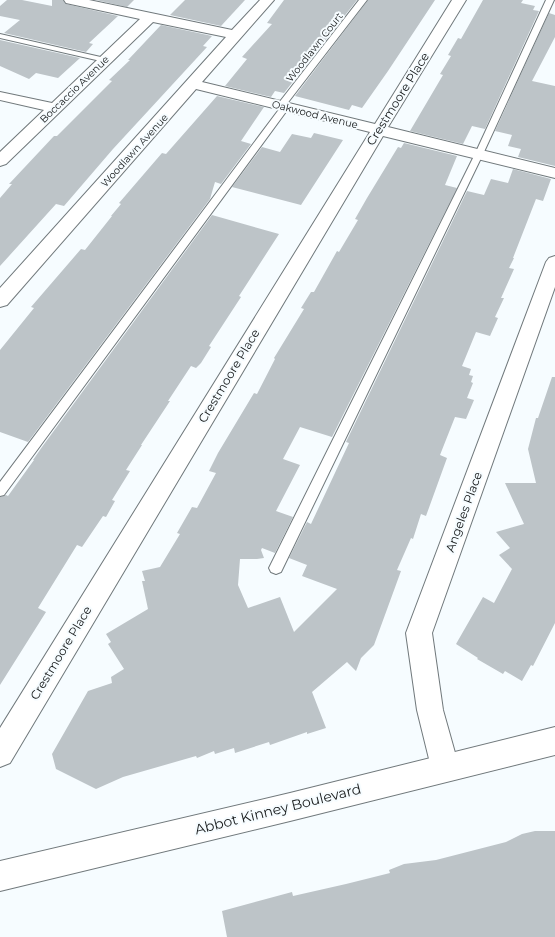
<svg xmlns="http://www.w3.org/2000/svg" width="555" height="937" font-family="Montserrat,sans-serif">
  <rect width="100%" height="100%" fill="#f6fcff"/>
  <g fill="#bdc4c8">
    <polygon points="7,0 22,0 52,6 52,0 63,0 66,4 118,16 89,43 93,44 86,52 4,33 20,20 0,16 0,6"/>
    <polygon points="96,0 134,0 127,7"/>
    <polygon points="185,0 245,0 221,26 170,15"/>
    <polygon points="284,0 357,0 284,93 275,91 271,97 225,86 247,59 242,57 272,24 267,23"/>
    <polygon points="368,0 435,0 388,71 362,108 352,105 349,110 295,96"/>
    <polygon points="483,0 523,0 521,3 535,6 533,10 539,11 485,129 472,126 463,144 410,131 443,75 440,74 451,56 448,55 458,38 461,39"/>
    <polygon points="549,13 555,15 555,37 532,81 555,86 555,166 518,157 521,149 508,146 512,135 495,131"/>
    <polygon points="161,25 212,36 203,46 207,47 113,149 64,206 56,204 0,266 0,198 12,184 9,184 54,136 57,136 112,81 109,80 130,60 128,60"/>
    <polygon points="0,40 80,58 58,78 36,73 29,79 0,66"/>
    <polygon points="217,96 264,107 241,141 251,144 221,184 215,182 210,199 28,442 0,432 0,350 34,308 31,307 81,249 85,250 112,216 111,216 121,204 119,203 162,153 166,154"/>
    <polygon points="314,133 343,140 301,205 232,187 262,147 280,152 292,134 311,138"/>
    <polygon points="404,143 457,156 445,185 457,188 332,437 300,427 283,459 300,465 276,511 293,517 275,553 262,548 261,550 264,558 257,559 240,559 238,585 248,608 280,597 294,632 337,589 302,576 307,565 289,558 307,522 311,524 349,443 346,442 467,191 484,195 491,179 508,183 513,169 551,179 543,201 536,199 513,258 514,258 509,268 514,269 501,298 504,298 495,317 498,318 490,336 476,332 462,366 471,369 469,375 473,376 471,382 473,383 467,398 474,400 466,419 455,417 440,455 447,458 426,516 421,514 413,539 411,538 397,570 401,571 374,645 361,658 356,671 347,662 312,692 326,728 307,734 307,732 270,745 269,742 235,753 234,748 215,754 214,751 197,758 196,756 123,777 96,789 56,769 52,754 88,691 112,683 111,677 124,669 108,644 111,642 106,634 148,609 142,581 145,581 142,571 160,567 180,534 177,533 192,507 197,508 216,473 209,471 218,453 254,393 257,394 275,359 274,358 304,309 301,308 311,292 314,292 337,251 339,252 358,220 355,219 367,198 398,147 401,148"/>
    <polygon points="212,215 279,234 239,296 241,297 209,346 211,347 201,363 196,368 191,366 168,401 170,401 141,445 142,445 126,470 130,471 112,500 115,501 106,517 103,516 82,547 77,545 38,608 46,612 0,685 0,497 6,495 8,496 34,460 33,460 42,447"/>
    <polygon points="552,377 555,377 555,623 533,666 531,665 522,681 505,671 503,674 477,659 478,658 456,644 483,597 494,603 512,569 499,555 510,548 496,532 524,524 505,483 536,483 528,449 536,418 538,418"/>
    <polygon points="535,831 555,831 555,937 227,937 222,911 292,892 293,896 346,884 390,873 389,870 404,864 436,860 506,842 522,834"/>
  </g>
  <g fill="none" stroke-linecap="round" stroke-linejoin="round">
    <defs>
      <g id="service">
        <polygon points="359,0 367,0 286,105 289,107 288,109 4,495 0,496 0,482 280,108 277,106 278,104"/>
        <polygon points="546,0 554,0 483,154 281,572 276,574 271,572 269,568 271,564 475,154"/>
        <polygon points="0,34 105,58 109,60 105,62 0,38"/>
      </g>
      <g id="minor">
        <polygon points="64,0 89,0 232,30 260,0 274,0 202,82 375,124 452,0 466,0 388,127 555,168 555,178 383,136 10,763 0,767 0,728 370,132 196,89 7,305 0,307 0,288 226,37 153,22 6,164 0,166 0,152 44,110 0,100 0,92 52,103 140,19 66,3"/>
        <polygon points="555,256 555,287 432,633 443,710 459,767 455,777 445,781 435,777 431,767 417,710 406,633 546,262 549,258"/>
      </g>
      <polygon id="tertiary" points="555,727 555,755 290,821 0,891 0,861 290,793"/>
    </defs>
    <use href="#service" stroke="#71797c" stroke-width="2"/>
    <use href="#minor" stroke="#71797c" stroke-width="2"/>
    <use href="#tertiary" stroke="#71797c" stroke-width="2"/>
    <use href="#service" fill="#fff" fill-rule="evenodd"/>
    <use href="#minor" fill="#fff" fill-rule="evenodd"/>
    <use href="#tertiary" fill="#fff" fill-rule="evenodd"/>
  </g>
  <g text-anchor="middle" stroke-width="4" stroke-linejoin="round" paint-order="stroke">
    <g font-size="10" fill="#16191a" stroke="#f6fcff">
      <text transform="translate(314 47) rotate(-52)" y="4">Woodlawn Court</text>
      <text transform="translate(74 89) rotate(-44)" y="4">Boccaccio Avenue</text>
      <text transform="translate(315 114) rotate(14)" y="4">Oakwood Avenue</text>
      <text transform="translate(134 150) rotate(-48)" y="4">Woodlawn Avenue</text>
    </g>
    <g font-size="12" fill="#16191a" stroke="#f6fcff">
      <text transform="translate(398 99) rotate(-58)" y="4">Crestmoore Place</text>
      <text transform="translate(229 376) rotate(-59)" y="4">Crestmoore Place</text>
      <text transform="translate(464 512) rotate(-70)" y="4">Angeles Place</text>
      <text transform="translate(61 653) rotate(-59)" y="4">Crestmoore Place</text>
    </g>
    <g font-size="14" fill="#16191a" stroke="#f6fcff">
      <text transform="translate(278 809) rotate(-14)" y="5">Abbot Kinney Boulevard</text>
    </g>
  </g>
</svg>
